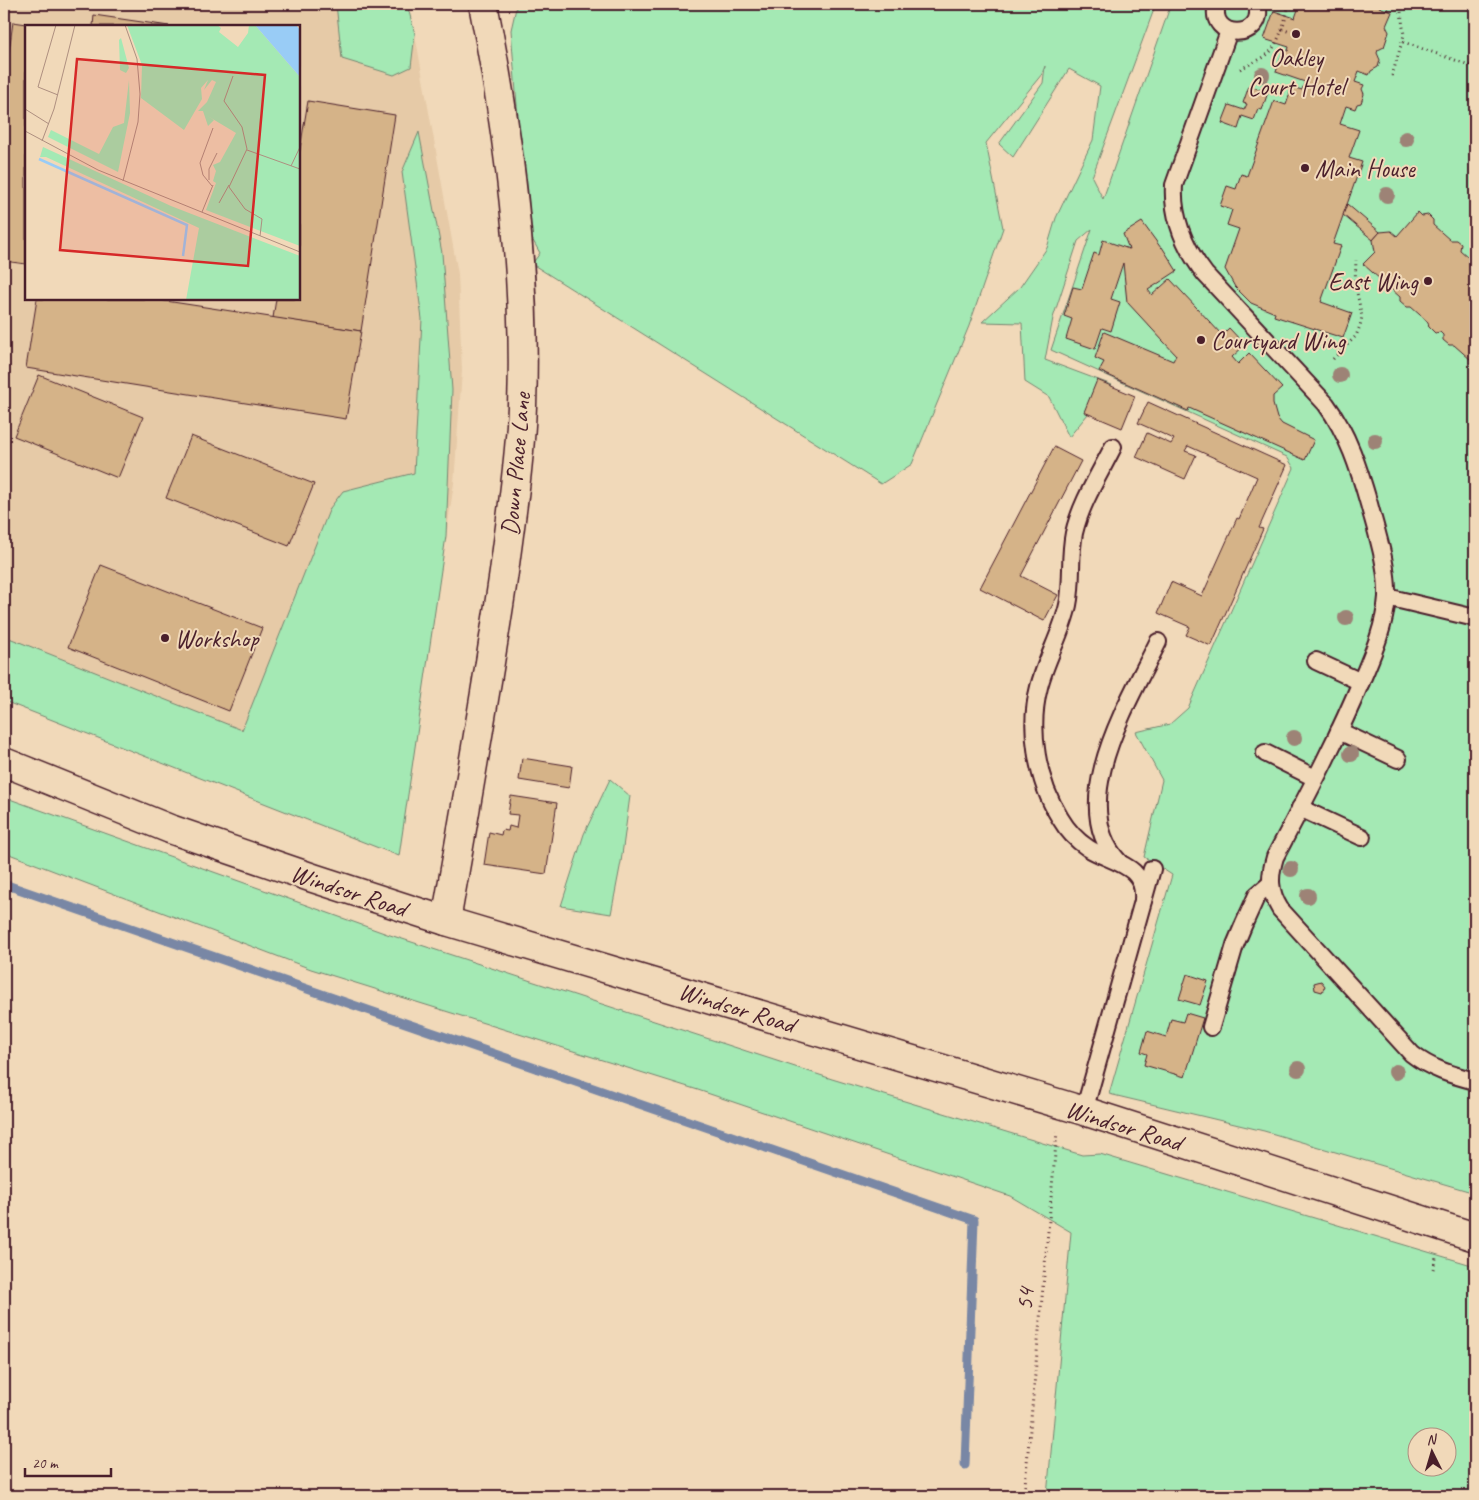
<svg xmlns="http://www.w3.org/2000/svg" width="1479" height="1500" font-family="Caveat,sans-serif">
  <rect width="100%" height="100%" fill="#f1d9b9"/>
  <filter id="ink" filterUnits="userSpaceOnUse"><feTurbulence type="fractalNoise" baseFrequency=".02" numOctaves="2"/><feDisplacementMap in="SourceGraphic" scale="10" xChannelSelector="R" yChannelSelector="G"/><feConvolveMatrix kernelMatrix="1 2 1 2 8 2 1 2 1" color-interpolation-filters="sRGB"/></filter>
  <g filter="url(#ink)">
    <path fill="#e6caa7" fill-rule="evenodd" d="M4,4h403l8,30 43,240 4,97 -8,112 -55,373 -395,-155zM26,26h273v273h-273z"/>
    <g fill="#a4e9b4" stroke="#778470" fill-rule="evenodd">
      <polygon points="336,4 407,4 415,34 411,67 394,75 342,59"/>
      <polygon points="513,4 1156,4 1092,177 1103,199 1171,4 1475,4 1475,1193 1264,1131 1109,1094 1172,875 1144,857 1162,780 1136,732 1170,724 1188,708 1294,468 1287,457 1051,350 1092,229 1078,241 1053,318 1045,360 1112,385 1069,437 1049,397 1025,382 1022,323 982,322 1020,287 1047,248 1056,218 1093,140 1100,86 1069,69 1013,157 999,144 1043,83 1045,66 1042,74 986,143 1003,228 969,326 912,464 881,484 532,264 540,253 527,230 511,30 516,8"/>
      <polygon points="419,132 442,253 452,390 446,536 399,856 4,701 4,636 242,730 330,508 343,491 414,473 422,319 402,172"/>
      <polygon points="610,779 630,796 621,862 611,914 561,906 584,834"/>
      <path d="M4,797l383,137 445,145 250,76 18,-1 375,112v230h-428l24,-264 -61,-36 -312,-106 -387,-121 -307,-117zM1416,1438h30v30h-30z"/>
    </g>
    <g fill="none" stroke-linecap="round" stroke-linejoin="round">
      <polyline stroke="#7987a5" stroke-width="9" points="4,884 974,1220 965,1465"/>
    </g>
    <g fill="#d5b388" stroke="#4a1f2b">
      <polygon points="1300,4 1380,4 1379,7 1392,12 1386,26 1389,32 1384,47 1378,50 1377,53 1380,60 1378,67 1371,71 1369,75 1359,71 1355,82 1364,85 1362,89 1364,94 1361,103 1357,104 1355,109 1346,106 1340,124 1359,130 1349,158 1362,162 1333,244 1341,246 1321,302 1352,313 1343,338 1274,316 1275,313 1251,303 1235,287 1225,269 1239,229 1227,225 1232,210 1220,206 1227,186 1236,189 1241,174 1247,176 1274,101 1286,105 1292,87 1302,90 1305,82 1276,72 1284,50 1288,51 1289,47 1264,39 1274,11 1295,18"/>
      <polygon points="94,15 169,26 93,26"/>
      <polygon points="13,22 41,26 26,26 26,264 4,261 4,87"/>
      <polygon points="1249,86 1268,92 1262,110 1258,109 1254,120 1242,116 1238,129 1222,123 1229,105 1244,110 1247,104 1243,103"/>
      <polygon points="308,101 395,115 361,331 273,318 276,299 299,299 299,155"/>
      <polygon points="1347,204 1380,232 1373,240 1343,215"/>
      <polygon points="1418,212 1422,216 1428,215 1433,220 1433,225 1450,240 1456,240 1461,244 1460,250 1475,263 1475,368 1471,365 1471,360 1454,345 1449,345 1443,340 1443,335 1440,332 1435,333 1429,327 1428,322 1411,307 1407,307 1400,301 1400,297 1363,264 1375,252 1373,240 1380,232 1391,231 1397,236"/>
      <polygon points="1142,222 1161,248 1162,247 1177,271 1148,290 1152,295 1170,279 1222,335 1229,328 1245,345 1232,357 1238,364 1249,353 1282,388 1273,396 1273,404 1277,418 1282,424 1314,440 1305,460 1189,408 1188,411 1099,371 1104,362 1095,358 1104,332 1173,361 1176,355 1127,302 1123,263 1111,299 1120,302 1111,331 1102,328 1095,349 1066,339 1072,319 1064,316 1073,287 1082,289 1094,253 1099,255 1103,240 1129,249 1123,234"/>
      <polygon points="37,299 153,299 361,331 346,419 26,368"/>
      <polygon points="39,375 143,417 118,478 14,436"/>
      <polygon points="1097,380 1135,396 1122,428 1084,412"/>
      <polygon points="1148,402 1287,465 1259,528 1263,529 1211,646 1186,635 1190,627 1158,613 1171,582 1202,596 1237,518 1239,519 1257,477 1188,446 1185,451 1196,455 1185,479 1136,457 1147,433 1171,444 1174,439 1138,423"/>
      <polygon points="191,436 314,484 289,546 166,498"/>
      <polygon points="1054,447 1081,461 1021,576 1058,595 1044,621 980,588"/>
      <polygon points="101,565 262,628 229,711 68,647"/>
      <polygon points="522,758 572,766 569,788 519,780"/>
      <polygon points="511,796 557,803 546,874 484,865 489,832 501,835 502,830 508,831 509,826 516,828 518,815 508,814"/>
      <polygon points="1187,974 1208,981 1200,1005 1179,999"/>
      <polygon points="1321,981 1325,986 1322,992 1315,990 1314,983"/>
      <polygon points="1186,1013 1203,1018 1185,1077 1144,1065 1147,1054 1141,1052 1147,1031 1166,1037 1171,1019 1183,1022"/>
    </g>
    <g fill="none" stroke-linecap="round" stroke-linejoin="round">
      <defs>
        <g id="lane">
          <path d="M1217,4c-10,37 50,37 40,0"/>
          <path d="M1229,31l-55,154c-2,33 11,63 31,89l121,130c22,30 33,65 43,100 8,30 19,62 18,93 -2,28 -13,54 -24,80 -25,61 -57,121 -88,180 -6,20 -6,34 5,52l132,145c19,15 40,21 63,27"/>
          <path d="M1113,447c-14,28 -32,56 -39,86 -5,24 -1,48 -6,72 -6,28 -22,54 -29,82 -11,42 -2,94 21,131 7,12 16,22 28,30 24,15 58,16 55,52"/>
          <polyline points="1387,597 1475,618"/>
          <polyline points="1316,661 1361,682"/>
          <polyline points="1339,731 1398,759"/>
          <polyline points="1265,753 1315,778"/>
          <polyline points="1300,808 1362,837"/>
          <path d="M1119,862c-55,-58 11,-162 39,-220"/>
          <polyline points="1211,1027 1235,945 1243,926 1257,895 1270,884"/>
          <polyline points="1084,1111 1152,869"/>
        </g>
        <path id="street" d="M446,921c20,-116 41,-232 58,-349 7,-55 16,-111 18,-166 5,-135 -13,-271 -39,-402"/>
        <polyline id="primary" points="4,762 170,829 313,878 446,921 1084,1111 1475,1237"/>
      </defs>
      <use href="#lane" stroke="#4a1f2b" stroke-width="20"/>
      <use href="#street" stroke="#4a1f2b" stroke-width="31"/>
      <use href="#primary" stroke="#4a1f2b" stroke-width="31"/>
      <g stroke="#4a1f2b" stroke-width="3" stroke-dasharray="1 4" stroke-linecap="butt">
        <polyline points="1388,10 1393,4"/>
        <polyline points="1282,29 1290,32"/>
        <polyline points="1403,42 1475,67"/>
        <path d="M1240,69c28,-14 31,-11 43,-42 2,-8 5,-15 5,-23"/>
        <polyline points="1392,76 1404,35 1400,4"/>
        <polyline points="1333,359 1356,336 1360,326 1362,317 1355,283 1356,260"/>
        <polyline points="1433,1269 1437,1255"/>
        <polyline points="1024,1496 1057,1132"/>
      </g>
      <use href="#lane" stroke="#f1d9b9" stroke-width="16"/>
      <use href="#street" stroke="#f1d9b9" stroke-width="28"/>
      <use href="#primary" stroke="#f1d9b9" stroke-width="28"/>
    </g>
    <g fill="#9d8376">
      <circle cx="1262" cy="75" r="8"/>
      <circle cx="1406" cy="139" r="8"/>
      <circle cx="1387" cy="195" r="8"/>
      <circle cx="1340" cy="375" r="8"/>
      <circle cx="1375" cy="441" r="8"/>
      <circle cx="1346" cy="618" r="8"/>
      <circle cx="1294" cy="738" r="8"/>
      <circle cx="1351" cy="754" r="8"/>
      <circle cx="1291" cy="869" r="8"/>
      <circle cx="1308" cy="896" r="8"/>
      <circle cx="1298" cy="1069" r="8"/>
      <circle cx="1396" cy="1072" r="8"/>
    </g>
  </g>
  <g fill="#4a1f2b" stroke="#f1d9b9" stroke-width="2">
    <circle cx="1296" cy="34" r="5"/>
    <circle cx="1305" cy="168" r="5"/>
    <circle cx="1428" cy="281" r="5"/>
    <circle cx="1201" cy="340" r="5"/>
    <circle cx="165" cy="638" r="5"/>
  </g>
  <g text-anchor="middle" stroke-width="4" stroke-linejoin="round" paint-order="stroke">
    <g font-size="25" fill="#4a1f2b" stroke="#f1d9b9" text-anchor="start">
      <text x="1296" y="66" text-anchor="middle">Oakley<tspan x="1296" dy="29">Court Hotel</tspan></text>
      <text x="1315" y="177">Main House</text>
      <text x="1418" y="290" text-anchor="end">East Wing</text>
      <text x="1211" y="349">Courtyard Wing</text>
      <text x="175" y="647">Workshop</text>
    </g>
    <g font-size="25" fill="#4a1f2b" stroke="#f1d9b9">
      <text transform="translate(515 464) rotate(-85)" y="9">Down Place Lane</text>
      <text transform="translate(349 890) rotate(18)" y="9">Windsor Road</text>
      <text transform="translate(737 1007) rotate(17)" y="9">Windsor Road</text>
      <text transform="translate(1124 1125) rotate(17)" y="9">Windsor Road</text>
      <text transform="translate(1024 1299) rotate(-85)" y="9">54</text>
    </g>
  </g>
  <g transform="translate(25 25)">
    <rect width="275" height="275" fill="#f1d9b9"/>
    <path d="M102,0h90l4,3 -2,4 19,15 10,-14 1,-8h6l45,52v169l-94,-36 10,-27 -3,-2 3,-10 -3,-6 7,-3 16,-29 -30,-18 8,5 -6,6 -5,-15h-5l9,-9 9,-20 -4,-2 -8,10 4,-10 -7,8 1,11 -18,31 -43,-32 1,-33zM96,13l8,30 -3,5 -6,-3 -1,-30zM104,55l1,33 -12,59 -70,-35 3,-7 48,24 14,-27 11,-4zM18,122l128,59 129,50v44h-114l13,-72 -153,-71h-6z" fill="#a4e9b4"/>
    <path d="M230,0h41l4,5v47z" fill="#99ccf6"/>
    <path fill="none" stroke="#99ccf6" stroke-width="2.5" d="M14,134l148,66 -4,31"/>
    <path fill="none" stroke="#ae8f80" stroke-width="1" d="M31,0l-18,62 20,8M208,51l-9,25 18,26 5,22 -18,38 16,22 17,10 -2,17M0,84l24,15M0,106l73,39 202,82M17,116l12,-32 21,-84M222,125l53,19M266,141l9,-19M184,155v-11l8,-16M98,156l15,-59 2,-28 -3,-35 -12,-34M187,161l-9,-11 -3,-12 13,-35M194,178l10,-18M177,187l11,-27"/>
    <path fill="#d62828" fill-opacity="0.15" stroke="#d62828" stroke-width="2.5" d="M52,34l188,16 -17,191 -188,-16z"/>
    <rect width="275" height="275" fill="none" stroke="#4a1f2b" stroke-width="2.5"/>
  </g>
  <rect width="1479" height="1500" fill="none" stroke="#f1d9b9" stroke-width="20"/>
  <rect x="10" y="10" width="1459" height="1480" fill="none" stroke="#4a1f2b" stroke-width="2" filter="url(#ink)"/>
  <g transform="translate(1432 1452) rotate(355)"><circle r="24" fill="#f1d9b9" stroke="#ae8f80"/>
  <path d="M0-4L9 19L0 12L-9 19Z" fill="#4a1f2b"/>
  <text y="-8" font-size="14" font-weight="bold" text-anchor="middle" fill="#4a1f2b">N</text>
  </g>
  <path d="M25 1468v8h86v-8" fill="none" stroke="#4a1f2b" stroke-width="2.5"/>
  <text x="32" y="1468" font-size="15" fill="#4a1f2b" stroke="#f1d9b9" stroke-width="4" paint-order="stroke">20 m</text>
</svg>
